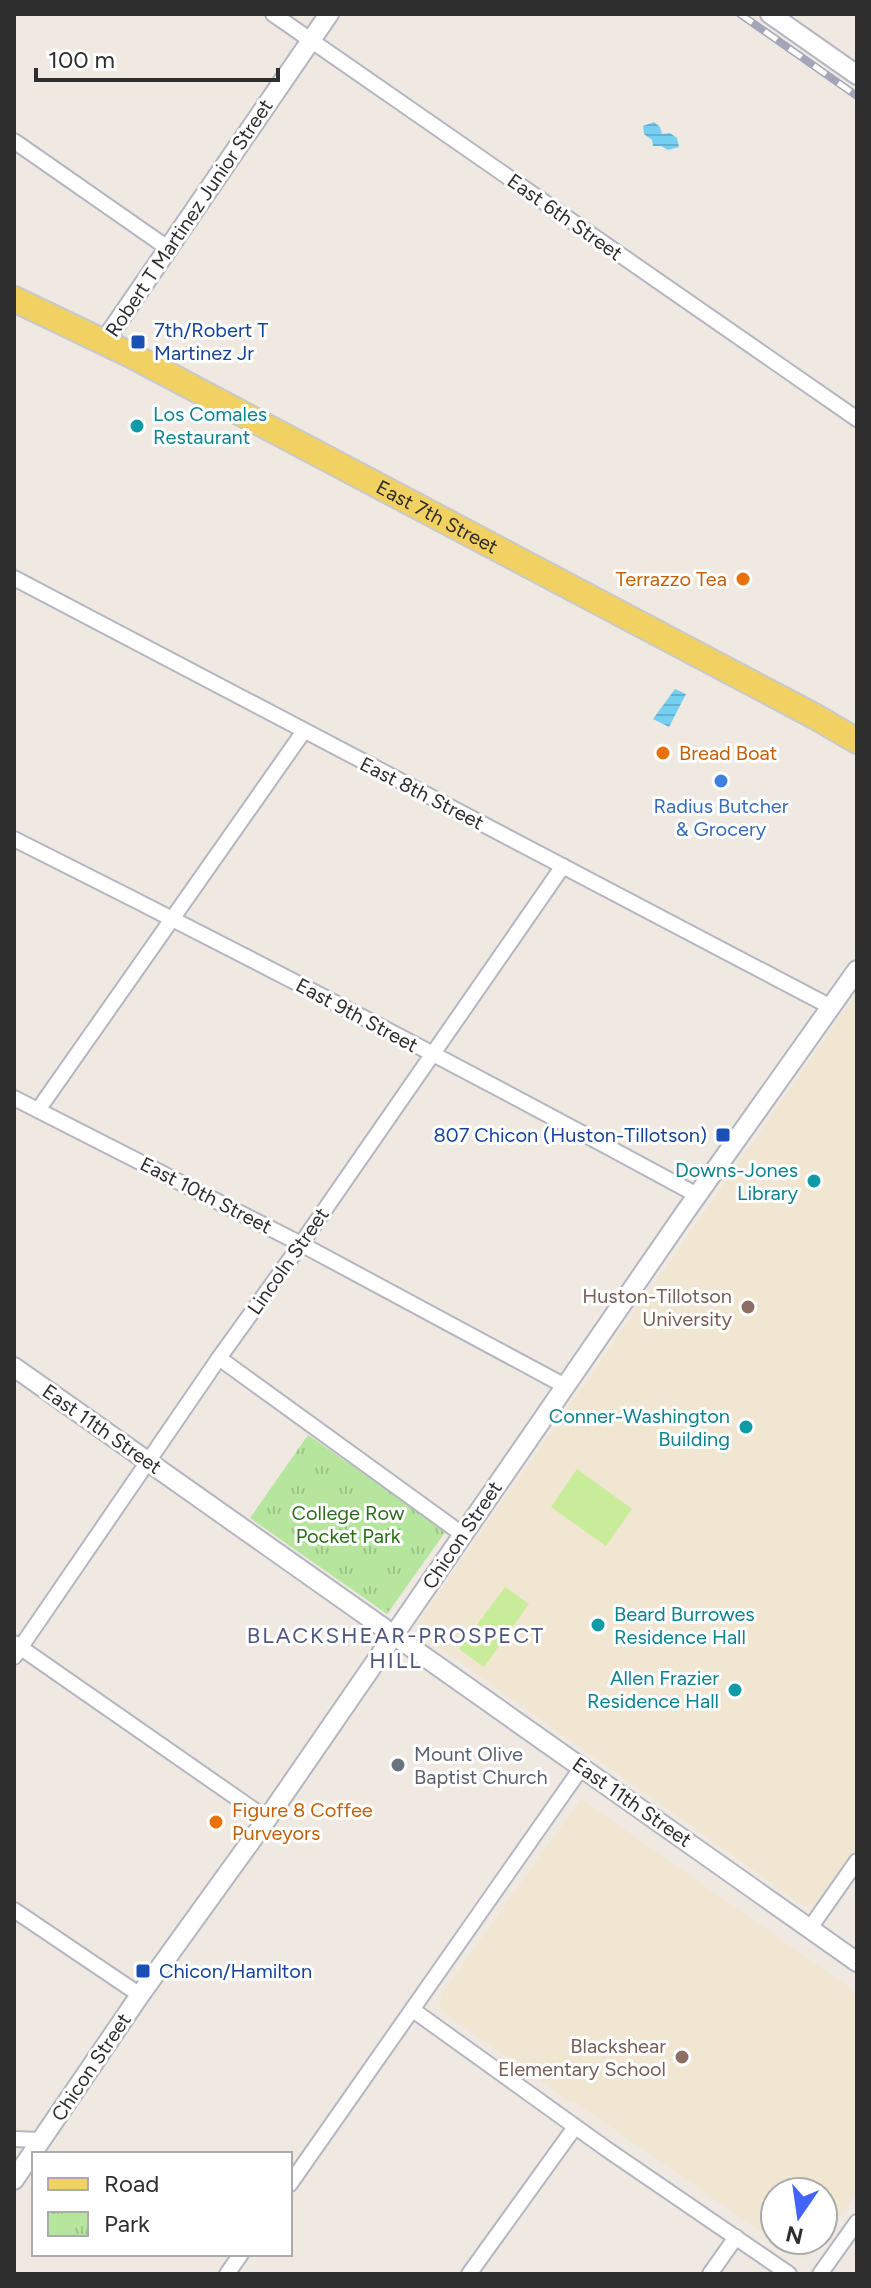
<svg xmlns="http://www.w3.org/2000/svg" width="871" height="2288" font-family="Figtree,sans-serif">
  <defs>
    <pattern id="park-tufts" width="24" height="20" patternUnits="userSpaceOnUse" patternTransform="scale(2)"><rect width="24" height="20" fill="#b6e59e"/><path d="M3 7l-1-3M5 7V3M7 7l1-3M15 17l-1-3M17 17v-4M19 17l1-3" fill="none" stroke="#9dc588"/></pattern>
    <pattern id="water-rules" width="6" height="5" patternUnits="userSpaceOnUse" patternTransform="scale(2)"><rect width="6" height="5" fill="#75cff0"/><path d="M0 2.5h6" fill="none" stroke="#66b2ce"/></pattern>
  </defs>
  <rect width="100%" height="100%" fill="#efe9e1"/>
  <g fill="#f0e6d1">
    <polygon points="857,993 857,1847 819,1901 807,1908 420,1634 417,1629 420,1620"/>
    <polygon points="581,1799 857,1993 857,2192 823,2239 823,2192 775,2192 775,2240 822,2240 810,2257 796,2256 575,2102 571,2102 443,2012 439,2003 443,1992"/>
  </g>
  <polygon fill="url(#park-tufts)" points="308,1435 446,1531 387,1614 250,1518"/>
  <g fill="#c9ec9a">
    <polygon points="577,1469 632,1509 606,1546 551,1507"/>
    <polygon points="505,1587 529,1604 484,1667 459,1649"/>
  </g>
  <g fill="url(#water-rules)">
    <polygon points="654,122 660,127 662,134 670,133 677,138 679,147 668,150 661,146 653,146 652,140 644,134 643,126"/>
    <polygon points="675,689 686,694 669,727 653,719"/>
  </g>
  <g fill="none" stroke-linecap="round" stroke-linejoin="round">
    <defs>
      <g id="minor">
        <polyline points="273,14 857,419"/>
        <polyline points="14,141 169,249"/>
        <polyline points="14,578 831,1007"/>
        <path d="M14,839c230,115 458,234 683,356"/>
        <polyline points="14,1098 301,1244 565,1386"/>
        <polyline points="38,1110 304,731"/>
        <polyline points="219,1358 462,1534"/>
        <polyline points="14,1643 267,1819"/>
        <polyline points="14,1657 219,1358 301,1244 563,866"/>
        <polyline points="14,1910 140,1995"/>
        <polyline points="810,1928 857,1861"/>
        <polyline points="413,2010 605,2148 789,2274"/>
        <polyline points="14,2139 41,2140"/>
        <polyline points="290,2184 582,1767"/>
        <polyline points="227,2274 241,2254"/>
        <polyline points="469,2274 575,2127"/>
        <polyline points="710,2274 736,2237"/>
        <polyline points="820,2274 857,2222"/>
      </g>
      <g id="tertiary">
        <polyline points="770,14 857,75"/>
        <polyline points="104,342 329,14"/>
        <polyline points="14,1367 857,1962"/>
        <polyline points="14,2180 140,1995 267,1819 686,1211 857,970"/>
      </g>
      <g id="primary">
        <path id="s1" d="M14,299l117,56 685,362 41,24"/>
      </g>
    </defs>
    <use href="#minor" stroke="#b4b7c1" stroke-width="18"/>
    <use href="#tertiary" stroke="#b4b7c1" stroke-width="22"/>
    <use href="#primary" stroke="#c9c9c9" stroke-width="28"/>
    <use href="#minor" stroke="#fff" stroke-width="14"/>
    <use href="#tertiary" stroke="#fff" stroke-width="18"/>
    <use href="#primary" stroke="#f2d163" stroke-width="24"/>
    <defs>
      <polyline id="rail" points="740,14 857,96"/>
    </defs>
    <use href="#rail" stroke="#a3a6b8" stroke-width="8"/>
    <use href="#rail" stroke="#fff" stroke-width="5" stroke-dasharray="15" stroke-linecap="butt"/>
  </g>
  <g fill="#1a4fb4" stroke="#fff" stroke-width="3">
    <rect x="130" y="334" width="16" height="16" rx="4"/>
    <rect x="715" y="1127" width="16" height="16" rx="4"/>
    <rect x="135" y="1963" width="16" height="16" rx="4"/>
  </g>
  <g fill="#0f9aa8" stroke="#fff" stroke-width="3">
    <circle cx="137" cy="426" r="8"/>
    <circle cx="814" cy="1181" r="8"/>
    <circle cx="746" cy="1427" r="8"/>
    <circle cx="598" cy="1625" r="8"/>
    <circle cx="735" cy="1690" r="8"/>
  </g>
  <g fill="#e8710a" stroke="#fff" stroke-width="3">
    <circle cx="743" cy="579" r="8"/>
    <circle cx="663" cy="753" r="8"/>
    <circle cx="216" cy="1822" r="8"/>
  </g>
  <circle fill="#3f7fe0" stroke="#fff" stroke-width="3" cx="721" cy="781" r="8"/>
  <g fill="#8d6e63" stroke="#fff" stroke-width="3">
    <circle cx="748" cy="1307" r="8"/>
    <circle cx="682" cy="2057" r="8"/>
  </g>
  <circle fill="#6b7280" stroke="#fff" stroke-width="3" cx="398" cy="1765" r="8"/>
  <g text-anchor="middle" stroke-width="6" stroke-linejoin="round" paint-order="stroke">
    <g font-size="20" fill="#2e2e2e" stroke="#fff">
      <text transform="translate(565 217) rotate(35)" y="7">East 6th Street</text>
      <text transform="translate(189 218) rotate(-56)" y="7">Robert T Martinez Junior Street</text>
      <text dy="7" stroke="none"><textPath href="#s1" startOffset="476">East 7th Street</textPath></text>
      <text transform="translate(422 793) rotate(27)" y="7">East 8th Street</text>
      <text transform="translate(357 1015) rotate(28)" y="7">East 9th Street</text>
      <text transform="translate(206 1195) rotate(27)" y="7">East 10th Street</text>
      <text transform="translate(288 1261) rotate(-55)" y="7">Lincoln Street</text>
      <text transform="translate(102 1429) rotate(35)" y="7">East 11th Street</text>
      <text transform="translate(462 1535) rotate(-56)" y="7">Chicon Street</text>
      <text transform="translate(632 1802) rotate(35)" y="7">East 11th Street</text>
      <text transform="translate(91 2067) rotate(-56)" y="7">Chicon Street</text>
    </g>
    <g font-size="20" fill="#164399" stroke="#fff" text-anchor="start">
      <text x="154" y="337">7th/Robert T<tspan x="154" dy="23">Martinez Jr</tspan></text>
      <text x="707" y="1142" text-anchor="end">807 Chicon (Huston-Tillotson)</text>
      <text x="159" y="1978">Chicon/Hamilton</text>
    </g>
    <g font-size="20" fill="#0d838f" stroke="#fff" text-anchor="end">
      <text x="153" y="421" text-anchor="start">Los Comales<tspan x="153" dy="23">Restaurant</tspan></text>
      <text x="798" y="1177">Downs-Jones<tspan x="798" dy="23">Library</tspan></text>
      <text x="730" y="1423">Conner-Washington<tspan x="730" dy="23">Building</tspan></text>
      <text x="614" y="1621" text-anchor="start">Beard Burrowes<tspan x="614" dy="23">Residence Hall</tspan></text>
      <text x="719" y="1685">Allen Frazier<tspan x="719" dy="23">Residence Hall</tspan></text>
    </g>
    <g font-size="20" fill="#c56008" stroke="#fff" text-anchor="start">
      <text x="727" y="586" text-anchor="end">Terrazzo Tea</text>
      <text x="679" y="760">Bread Boat</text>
      <text x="232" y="1817">Figure 8 Coffee<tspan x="232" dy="23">Purveyors</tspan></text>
    </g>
    <g font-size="20" fill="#366cbe" stroke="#fff">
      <text x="721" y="813">Radius Butcher<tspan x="721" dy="23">&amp; Grocery</tspan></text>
    </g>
    <g font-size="20" fill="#785e54" stroke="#fff" text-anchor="end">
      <text x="732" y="1303">Huston-Tillotson<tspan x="732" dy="23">University</tspan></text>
      <text x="666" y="2053">Blackshear<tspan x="666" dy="23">Elementary School</tspan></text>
    </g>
    <g font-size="20" fill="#2c6e1b" stroke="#fff">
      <text x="348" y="1520">College Row<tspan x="348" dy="23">Pocket Park</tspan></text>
    </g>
    <g font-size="20" fill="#5b616d" stroke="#fff" text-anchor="start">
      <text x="414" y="1761">Mount Olive<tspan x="414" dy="23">Baptist Church</tspan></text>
    </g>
    <g font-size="22" letter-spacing="2" fill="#4d5680" stroke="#fff">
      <text x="396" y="1643">BLACKSHEAR-PROSPECT<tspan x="396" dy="25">HILL</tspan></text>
    </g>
  </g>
  <rect width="871" height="2288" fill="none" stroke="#2e2e2e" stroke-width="32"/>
  <rect x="32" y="2152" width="260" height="104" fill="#ffffff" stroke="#ababab" stroke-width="2"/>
  <rect x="48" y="2178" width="40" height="12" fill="#f2d163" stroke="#ababab" stroke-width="2"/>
  <text x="104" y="2192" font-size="24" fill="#2e2e2e">Road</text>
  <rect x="48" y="2212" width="40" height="24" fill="url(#park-tufts)" stroke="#ababab" stroke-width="2"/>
  <text x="104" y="2232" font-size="24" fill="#2e2e2e">Park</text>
  <g transform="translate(799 2216) rotate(193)"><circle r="38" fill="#ffffff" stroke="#ababab" stroke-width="2"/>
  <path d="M0-6L14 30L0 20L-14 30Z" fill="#4264fb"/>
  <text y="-12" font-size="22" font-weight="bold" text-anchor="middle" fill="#2e2e2e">N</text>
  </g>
  <path d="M36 68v12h242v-12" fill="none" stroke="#2e2e2e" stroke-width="4"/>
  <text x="48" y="68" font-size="24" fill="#2e2e2e" stroke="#ffffff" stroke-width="6" paint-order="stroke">100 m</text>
</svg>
